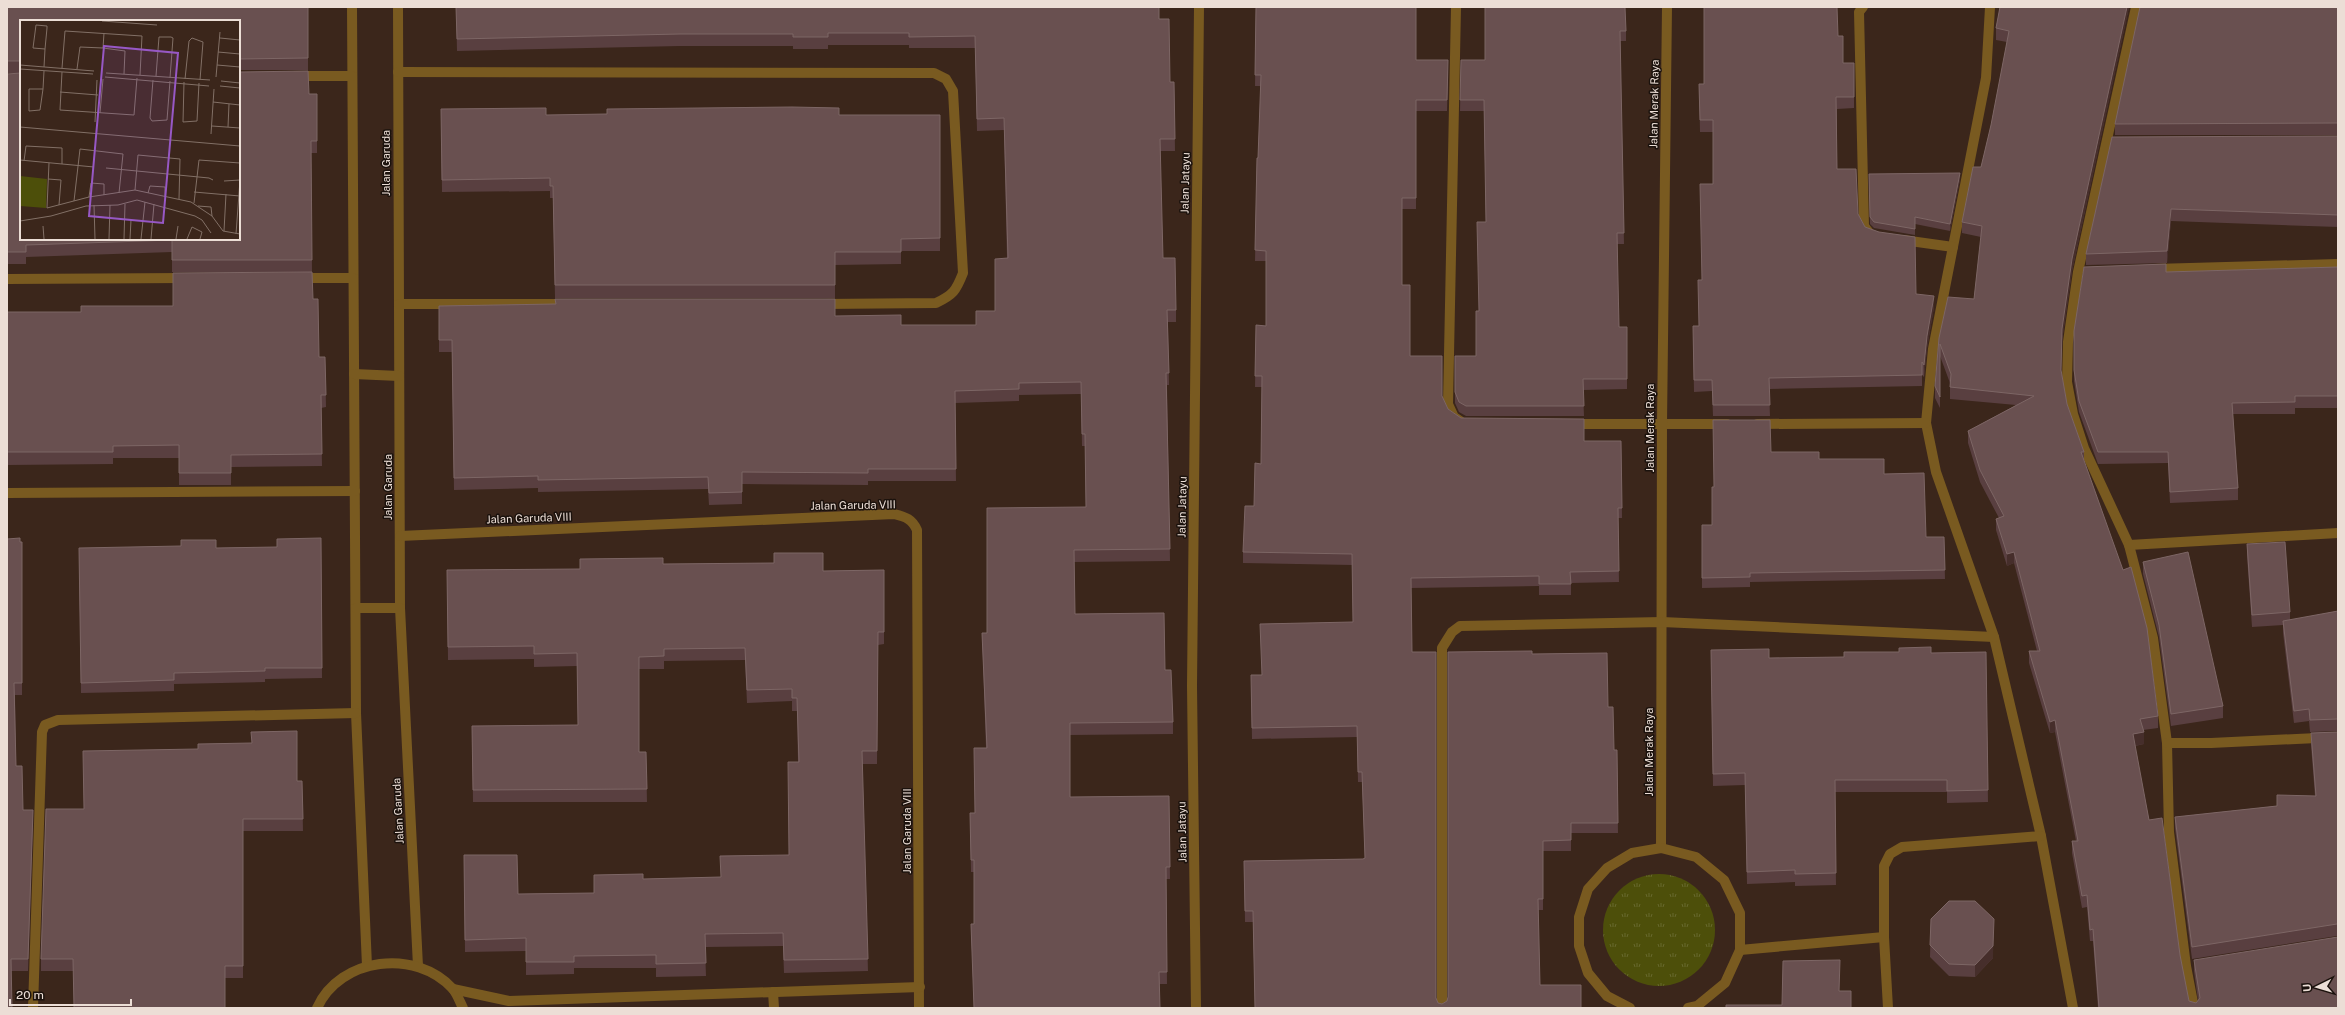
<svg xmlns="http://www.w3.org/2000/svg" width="2345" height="1015" font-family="'Public Sans',sans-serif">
  <defs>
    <pattern id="grass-tufts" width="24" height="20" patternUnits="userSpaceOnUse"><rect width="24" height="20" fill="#4d4f0a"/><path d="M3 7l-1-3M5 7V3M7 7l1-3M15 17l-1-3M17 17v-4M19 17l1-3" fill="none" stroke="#67682d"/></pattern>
  </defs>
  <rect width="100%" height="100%" fill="#3b261b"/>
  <circle fill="url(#grass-tufts)" cx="1659" cy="930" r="56"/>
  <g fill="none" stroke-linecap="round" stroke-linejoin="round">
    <g stroke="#795a20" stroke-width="10">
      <polyline points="352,7 356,713 367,966"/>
      <polyline points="398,7 400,608 418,966"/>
      <polyline points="1456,7 1448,404 1454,417 1460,421"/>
      <polyline points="1863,7 1859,12 1864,226 1871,235"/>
      <polyline points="1990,7 1986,78 1933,349 1926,423 1936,472 1994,637 2041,836 2073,1008"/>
      <polyline points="2136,7 2078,272 2068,342 2067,382 2073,414 2084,448 2129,545 2153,638 2167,743 2169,832 2186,966 2194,1008"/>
      <path d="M398,72l536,1 12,6 7,12 10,182c-7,18 -10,22 -27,30l-113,1"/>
      <polyline points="296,76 352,76"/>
      <polyline points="1903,240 1953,247"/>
      <polyline points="2154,269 2338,264"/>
      <polyline points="299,278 353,278"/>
      <polyline points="7,279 185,278"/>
      <polyline points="399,304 569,304"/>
      <polyline points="354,374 399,376"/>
      <polyline points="1571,424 1727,424"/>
      <polyline points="1757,424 1926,423"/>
      <polyline points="7,493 355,491"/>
      <path d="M400,536l494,-22c12,3 18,5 23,16l2,478"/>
      <polyline points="2129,545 2338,533"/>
      <polyline points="356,608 400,608"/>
      <polyline points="2167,743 2211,743 2338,737"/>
      <polyline points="1661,848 1662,424 1667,7"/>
      <polyline points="1740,950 1884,937"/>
      <polyline points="453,989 509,1001 920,987"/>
      <polyline points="773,992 774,1008"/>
      <polyline points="33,1008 42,732 45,725 58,720 356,713"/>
      <path d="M317,1008c23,-51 99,-60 136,-19 4,5 7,13 10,19"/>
      <polyline points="1196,1008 1192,686 1199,7"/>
      <polyline points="1442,1008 1442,648 1452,632 1460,626 1662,622 1994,637"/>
      <polyline points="1630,1008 1607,996 1588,973 1579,946 1579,917 1588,889 1607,868 1632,853 1661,848 1696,857 1724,880 1740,913 1740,950 1725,983 1697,1006 1688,1008"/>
      <polyline points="1888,1008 1884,937 1884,866 1890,854 1902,847 2041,836"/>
    </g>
  </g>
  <g fill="#593f40">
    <polygon points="7,7 308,7 308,70 239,70 239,21 21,21 21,73 7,73"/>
    <polygon points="456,7 1159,19 1170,82 1174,82 1175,151 1160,151 1163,258 1176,310 1176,322 1168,322 1169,385 1167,385 1170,561 1074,562 1075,614 1165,670 1173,722 1173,734 1070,735 1070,797 1169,796 1170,879 1166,879 1167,984 1159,984 1160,1008 974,1008 971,924 974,924 974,872 971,872 970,813 975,813 986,748 982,633 987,633 1086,507 1085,446 1082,446 1081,394 1019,395 1019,401 955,403 956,481 868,481 868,485 742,484 742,504 709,505 708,489 538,492 538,488 454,490 452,352 439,352 439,306 835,316 901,325 976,325 995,311 1007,258 1004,130 977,131 975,48 909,48 909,45 828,45 828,49 793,49 793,46 680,46 457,51"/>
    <polygon points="1256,7 1448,71 1447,111 1416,111 1416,209 1402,209 1402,285 1410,356 1442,396 1448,409 1461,418 1584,441 1621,441 1622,518 1618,518 1619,582 1571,583 1571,595 1539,595 1539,586 1411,588 1412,652 1436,998 1438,1003 1442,1004 1447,1001 1532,654 1608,707 1614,750 1617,750 1618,833 1571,833 1571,851 1543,851 1543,910 1538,910 1540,985 1581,1008 1255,1008 1253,922 1245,922 1244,861 1363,859 1365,858 1362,782 1358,782 1357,737 1252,739 1251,686 1261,675 1353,622 1352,565 1243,563 1243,552 1254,506 1261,464 1262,387 1255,387 1256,325 1266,326 1266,261 1255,261 1257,158 1258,158 1261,86 1255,86"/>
    <polygon points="1485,7 1626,31 1626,41 1620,41 1624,244 1617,244 1619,327 1627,327 1627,389 1583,390 1584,416 1466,416 1459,412 1455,403 1455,356 1476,356 1486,222 1484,111 1460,111 1461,60 1485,60"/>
    <polygon points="2000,7 2129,7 2072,271 2062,341 2061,372 2067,404 2084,452 2084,461 2158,716 2158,728 2143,730 2144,744 2135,746 2149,820 2189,1001 2196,1003 2198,1000 2194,971 2194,960 2338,1008 2098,1008 2093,941 2090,941 2087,907 2082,908 2072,853 2072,841 2076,841 2055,732 2050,733 2029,663 2029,651 2037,651 2014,563 2007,566 1996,530 1996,519 1999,518 1980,482 1968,443 1968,431 2016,405 1950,399 1950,383 1940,356 1940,408 1935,398 1935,386 1939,338 1974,299 1981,237 1962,233 1962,222 1981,167 1991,125 2007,42 1996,40 1996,28"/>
    <polygon points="2338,7 2338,135 2115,135 2115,124"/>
    <polygon points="1838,36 1843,63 1854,63 1854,108 1837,109 1837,169 1858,214 1865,227 1916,294 1934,307 1927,348 1924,377 1922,375 1922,386 1769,389 1770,416 1713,416 1712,391 1694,392 1693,338 1699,326 1702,280 1713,184 1713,132 1700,132 1699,84 1704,84"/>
    <polygon points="7,74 309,94 317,94 317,153 311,153 312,272 172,272 172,252 26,257 26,264 7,264"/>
    <polygon points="441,109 546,115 940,115 940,251 901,251 901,264 835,265 835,298 555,298 553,198 550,198 550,191 442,192"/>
    <polygon points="2338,136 2338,227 2171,221 2167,263 2086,265 2086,254 2112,137"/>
    <polygon points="1869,174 1960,179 1950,231 1915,224 1915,235 1874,228 1870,224"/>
    <polygon points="2338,267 2338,408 2295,408 2295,414 2233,414 2238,488 2238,500 2170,503 2168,463 2098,464 2079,412 2074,381 2074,370 2166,272"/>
    <polygon points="313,299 319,357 325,357 326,407 321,408 322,466 231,467 231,485 179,485 179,458 113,458 113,464 7,465 7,312 81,312 173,306"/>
    <polygon points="1771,452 1819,459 1884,474 1926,537 1944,537 1945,579 1750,582 1750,587 1702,588 1702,525 1712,525 1714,487"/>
    <polygon points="321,538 322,678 265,679 265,682 174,684 174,691 81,693 79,548 216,548 277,547"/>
    <polygon points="7,539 22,542 22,695 15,695 16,766 23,810 33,821 28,971 11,971"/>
    <polygon points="2247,544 2290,612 2290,620 2338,611 2338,731 2310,732 2309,721 2294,723 2283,633 2283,625 2252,627 2247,556"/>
    <polygon points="2143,562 2223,706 2223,718 2171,726 2159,637 2143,574"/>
    <polygon points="663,564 823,571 884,570 884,644 878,645 877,764 862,764 868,971 784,973 783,946 705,947 706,976 656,977 656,968 574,968 574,974 526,975 526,951 465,952 464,855 518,894 594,893 643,879 720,877 789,855 798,762 797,711 792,711 792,701 747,703 745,660 664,661 664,669 639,669 639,752 646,752 647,802 473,802 472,726 578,725 577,666 534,667 534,659 448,660 447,570 580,569"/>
    <polygon points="1711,650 1769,658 1844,657 1931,653 1986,652 1988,802 1947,803 1947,792 1835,792 1836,885 1795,886 1795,882 1747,884 1745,785 1713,786"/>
    <polygon points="2338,732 2338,936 2337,936 2192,959 2175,828 2175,817 2277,806 2315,796 2311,745 2311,733"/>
    <polygon points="297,781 302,781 303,831 243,831 243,978 225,978 73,971 41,971 41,959 84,809"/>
    <polygon points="1931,919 1993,958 1975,977 1949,976 1930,957"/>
  </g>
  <g fill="#462e2b">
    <polygon points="2127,7 2129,7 2072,271 2062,341 2061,382 2062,329 2072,259"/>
    <polygon points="1960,173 1960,179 1950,231 1950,224"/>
    <polygon points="2171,209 2171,221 2167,263 2167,251"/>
    <polygon points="1934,296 1934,307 1927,348 1924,377 1924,365 1927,336"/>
    <polygon points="2014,552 2014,563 2007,566 2007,554"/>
    <polygon points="2055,720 2055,732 2050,733 2050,722"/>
    <polygon points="2144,732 2144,744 2133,746 2133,734"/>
    <polygon points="33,810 33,821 28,971 28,959"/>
    <polygon points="1994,919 1993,958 1975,977 1975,965"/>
  </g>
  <g fill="#695050" stroke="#7d6665">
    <polygon points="7,7 308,7 308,58 239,59 239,21 21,21 21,61 7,61"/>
    <polygon points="456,7 1159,7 1159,19 1169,19 1170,82 1174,82 1175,139 1160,139 1163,258 1175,258 1176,310 1167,310 1169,373 1166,373 1170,549 1074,550 1075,614 1164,613 1165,670 1171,670 1173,722 1070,723 1070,797 1169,796 1170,867 1166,867 1167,972 1159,972 1160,1008 974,1008 971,924 974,924 974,860 971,860 970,813 975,813 974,748 987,748 982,633 987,633 987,508 1086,507 1085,434 1082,434 1081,382 1019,383 1019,389 955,391 956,469 868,469 868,473 742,472 742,492 709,493 708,477 538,480 538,476 454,478 452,340 439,340 439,306 556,304 555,299 835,299 835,316 901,315 901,325 976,325 976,311 995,311 995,259 1008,258 1004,118 977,119 975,36 909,37 909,33 828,33 828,37 793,37 793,34 680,34 457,39"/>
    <polygon points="1256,7 1416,7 1416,60 1448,60 1447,100 1416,100 1416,198 1402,198 1402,285 1410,285 1410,356 1442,356 1442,396 1448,409 1461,418 1584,419 1584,441 1621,441 1622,508 1618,508 1619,571 1570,572 1571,584 1539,584 1539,576 1411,578 1412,652 1436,652 1436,998 1438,1003 1442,1004 1447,1001 1448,997 1448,652 1532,651 1532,654 1607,653 1608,707 1613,707 1614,750 1617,750 1618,823 1571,823 1571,840 1543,841 1543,899 1538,899 1540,985 1581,985 1581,1008 1255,1008 1253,911 1245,911 1244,861 1363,859 1365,858 1362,772 1358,772 1357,726 1252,728 1251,675 1262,675 1260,624 1353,622 1352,554 1243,552 1245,506 1254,506 1255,463 1261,464 1262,376 1255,376 1256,325 1266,326 1266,251 1255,250 1257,158 1258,158 1261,75 1255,75"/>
    <polygon points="1485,7 1625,7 1626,31 1620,31 1624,233 1617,233 1619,327 1627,327 1627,379 1583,379 1584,406 1466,406 1459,402 1455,392 1455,356 1476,356 1476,311 1479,311 1477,222 1486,222 1484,100 1460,100 1461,60 1485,60"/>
    <polygon points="1704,7 1837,7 1838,36 1843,36 1843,63 1854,63 1854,97 1836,97 1837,169 1856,169 1858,214 1865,227 1879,232 1915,237 1916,294 1934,296 1927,336 1924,365 1922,362 1922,375 1769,378 1770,405 1713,405 1712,380 1694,380 1693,326 1699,326 1698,280 1702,280 1700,184 1713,184 1713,120 1700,120 1699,84 1704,84"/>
    <polygon points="2000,7 2127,7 2072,259 2062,329 2061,370 2067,404 2084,452 2081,452 2123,570 2131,567 2147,628 2158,716 2140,719 2144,732 2133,734 2149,820 2162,818 2180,955 2189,1001 2196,1003 2200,998 2194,960 2338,937 2338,1008 2099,1008 2093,929 2090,930 2087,895 2082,896 2072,841 2078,841 2055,720 2050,722 2029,651 2040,651 2014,552 2007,554 1996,519 2004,516 1980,470 1968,431 2034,396 1950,387 1951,374 1940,344 1940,397 1935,386 1939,338 1948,297 1974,299 1982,226 1962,222 1973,167 1981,167 1991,125 2009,31 1996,28"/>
    <polygon points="2140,7 2338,7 2338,123 2115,124"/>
    <polygon points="308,71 309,94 317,94 317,141 311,141 312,260 172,260 172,240 26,245 26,252 7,252 7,74 21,73 21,239 239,239 239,72"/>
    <polygon points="792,107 839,108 839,115 940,115 940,238 901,239 901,252 835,252 835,285 555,285 553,186 550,186 550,178 442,180 441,109 546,108 546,115 607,114 607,109"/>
    <polygon points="2338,136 2338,215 2171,209 2167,251 2086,254 2112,137"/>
    <polygon points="1960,173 1950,224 1915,217 1915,229 1874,222 1870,217 1869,174"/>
    <polygon points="2166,264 2166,272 2338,267 2338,396 2295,396 2295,402 2232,403 2238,488 2170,492 2168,452 2098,452 2079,401 2074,370 2074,331 2084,267"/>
    <polygon points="312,272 313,299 318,299 319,357 325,357 326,395 321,395 322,454 231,455 231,473 179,473 179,445 113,446 113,452 7,452 7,312 81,312 81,306 173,306 173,273"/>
    <polygon points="1713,420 1770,420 1771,452 1819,452 1819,459 1884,459 1884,474 1924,473 1926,537 1944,537 1945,570 1750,573 1750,577 1702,578 1702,525 1712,525 1712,487 1714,487"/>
    <polygon points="20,538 20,542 22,542 22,683 14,683 16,766 22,766 23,810 33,810 28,959 11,959 12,1008 7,1008 7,539"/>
    <polygon points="321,538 322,668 265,668 265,671 174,673 174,680 81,683 79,548 181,546 181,540 216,540 216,548 277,547 277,539"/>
    <polygon points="2285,542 2290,612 2252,615 2247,544"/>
    <polygon points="2188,552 2223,706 2171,714 2159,625 2143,562"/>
    <polygon points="774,553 823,553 823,571 884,570 884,632 878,632 877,751 862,751 868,959 784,960 783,933 705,934 706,963 656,964 656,955 574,956 574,962 526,962 526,938 465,940 464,855 517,855 518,894 594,893 594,875 643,874 643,879 721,877 720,856 789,855 788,762 799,762 797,698 792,698 792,689 747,690 745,648 664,649 664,656 639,657 639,752 646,752 647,789 473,790 472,726 578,725 577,653 534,654 534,646 448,647 447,570 580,569 580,559 663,558 663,564 774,563"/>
    <polygon points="2338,611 2338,719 2310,720 2309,709 2294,711 2283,621"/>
    <polygon points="1931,647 1931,653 1986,652 1988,790 1947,791 1947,780 1835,780 1836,873 1795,874 1795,870 1747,872 1745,773 1713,774 1711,650 1769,649 1769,658 1844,657 1844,652 1899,652 1899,648"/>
    <polygon points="297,731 297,781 302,781 303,819 243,819 243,966 225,966 225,1008 74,1008 73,959 41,959 46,809 84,809 83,751 198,749 198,744 252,743 251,732"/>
    <polygon points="2338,732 2338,924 2337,924 2192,947 2175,817 2277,806 2277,795 2316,796 2311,733"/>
    <polygon points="1949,901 1975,901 1994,919 1993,946 1975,965 1949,964 1930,945 1931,919"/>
    <polygon points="1840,960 1839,991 1851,991 1851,1008 1726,1008 1726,1005 1782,1005 1783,961"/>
  </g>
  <g text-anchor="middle" stroke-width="3" stroke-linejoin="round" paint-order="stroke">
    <g font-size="11" fill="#ecded6" stroke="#1b120d">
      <text transform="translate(1654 104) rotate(-89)" y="4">Jalan Merak Raya</text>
      <text transform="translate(386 163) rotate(-90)" y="4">Jalan Garuda</text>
      <text transform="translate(1185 183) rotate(-89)" y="4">Jalan Jatayu</text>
      <text transform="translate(1650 428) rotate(-90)" y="4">Jalan Merak Raya</text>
      <text transform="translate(388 487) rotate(-90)" y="4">Jalan Garuda</text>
      <text transform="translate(853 505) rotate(-1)" y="4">Jalan Garuda VIII</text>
      <text transform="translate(1182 507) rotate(-89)" y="4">Jalan Jatayu</text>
      <text transform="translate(529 518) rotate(-2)" y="4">Jalan Garuda VIII</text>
      <text transform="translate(1649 752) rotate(-90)" y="4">Jalan Merak Raya</text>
      <text transform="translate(398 811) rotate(-93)" y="4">Jalan Garuda</text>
      <text transform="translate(907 831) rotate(-90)" y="4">Jalan Garuda VIII</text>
      <text transform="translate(1182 832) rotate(-91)" y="4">Jalan Jatayu</text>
    </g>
  </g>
  <g transform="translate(20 20)">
    <rect width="220" height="220" fill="#3b261b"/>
    <path d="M0,156l27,3 -1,29 -26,-2z" fill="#4d4f0a"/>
    <path fill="none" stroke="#827066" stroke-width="1" d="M82,1l55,4M200,18l20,2M83,28l1,-15M198,32l22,2M0,45l74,6M197,45l23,2M24,47l1,-18 2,-21v-2l-11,-1 -3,23 12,1M42,48l3,-37 77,5 -2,39M0,49l73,5M57,49l3,-22 23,1 22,3 -1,23M42,52l-2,38 74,5 3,-37M86,53l104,7M136,56l3,-39h12l2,1 -3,40M85,57l104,9M196,57l4,-45M165,59l4,-38 3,-3 11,4 -3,38M133,60l-3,38 2,3 15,-1 3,-39M201,61l19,2M164,62l-1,40 14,-1 2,-38M200,66l20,2M23,69h-14v22l11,-1 3,-21 1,-18M40,72l38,3M193,82l27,3M80,93l3,-34M75,102l2,-42M192,106l28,2M0,107l220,19M208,107l1,-23M191,114l3,-45M0,140l74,7M4,141l2,-15 36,2v16M29,143l-2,45 42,-11 46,-7 56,12 21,14 11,15 17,3M86,148l103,10 4,2M28,159l13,1 -2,25M204,161l16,-1M115,170l3,-35 42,4 -1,40M174,172l46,4M128,173l2,-7 15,1v10M69,177l2,-14 13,1v11M54,181l6,-52 43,5 -4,39M174,183l5,-43 41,3M74,185l1,34M178,186l13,1 1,9M0,201l31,-5 35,-10 32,-1 19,-5 58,16 7,4 9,13M23,206l1,13M204,211l2,-37M216,214l4,-54M89,219l1,-34M104,219l1,-35M110,219l1,-19M121,219l4,-37M131,219l3,-35M156,219l2,-13M167,219l5,-12 10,5 -2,7"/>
    <path fill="#9758c5" fill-opacity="0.15" stroke="#9758c5" stroke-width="2" d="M84,26l74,7 -15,170 -74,-7z"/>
    <rect width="220" height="220" fill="none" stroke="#ecded6" stroke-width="2"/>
  </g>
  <rect width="2345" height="1015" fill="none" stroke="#ecded6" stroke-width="16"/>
  <g transform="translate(2317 987) rotate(265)" stroke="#1b120d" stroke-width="3" paint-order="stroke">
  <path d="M0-3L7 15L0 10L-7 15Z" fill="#ecded6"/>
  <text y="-6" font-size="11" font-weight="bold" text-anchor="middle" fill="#ecded6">U</text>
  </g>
  <path d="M10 999v6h121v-6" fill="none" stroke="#ecded6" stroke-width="2"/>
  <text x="16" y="999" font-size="12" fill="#ecded6" stroke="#1b120d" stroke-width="3" paint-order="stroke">20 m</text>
</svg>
